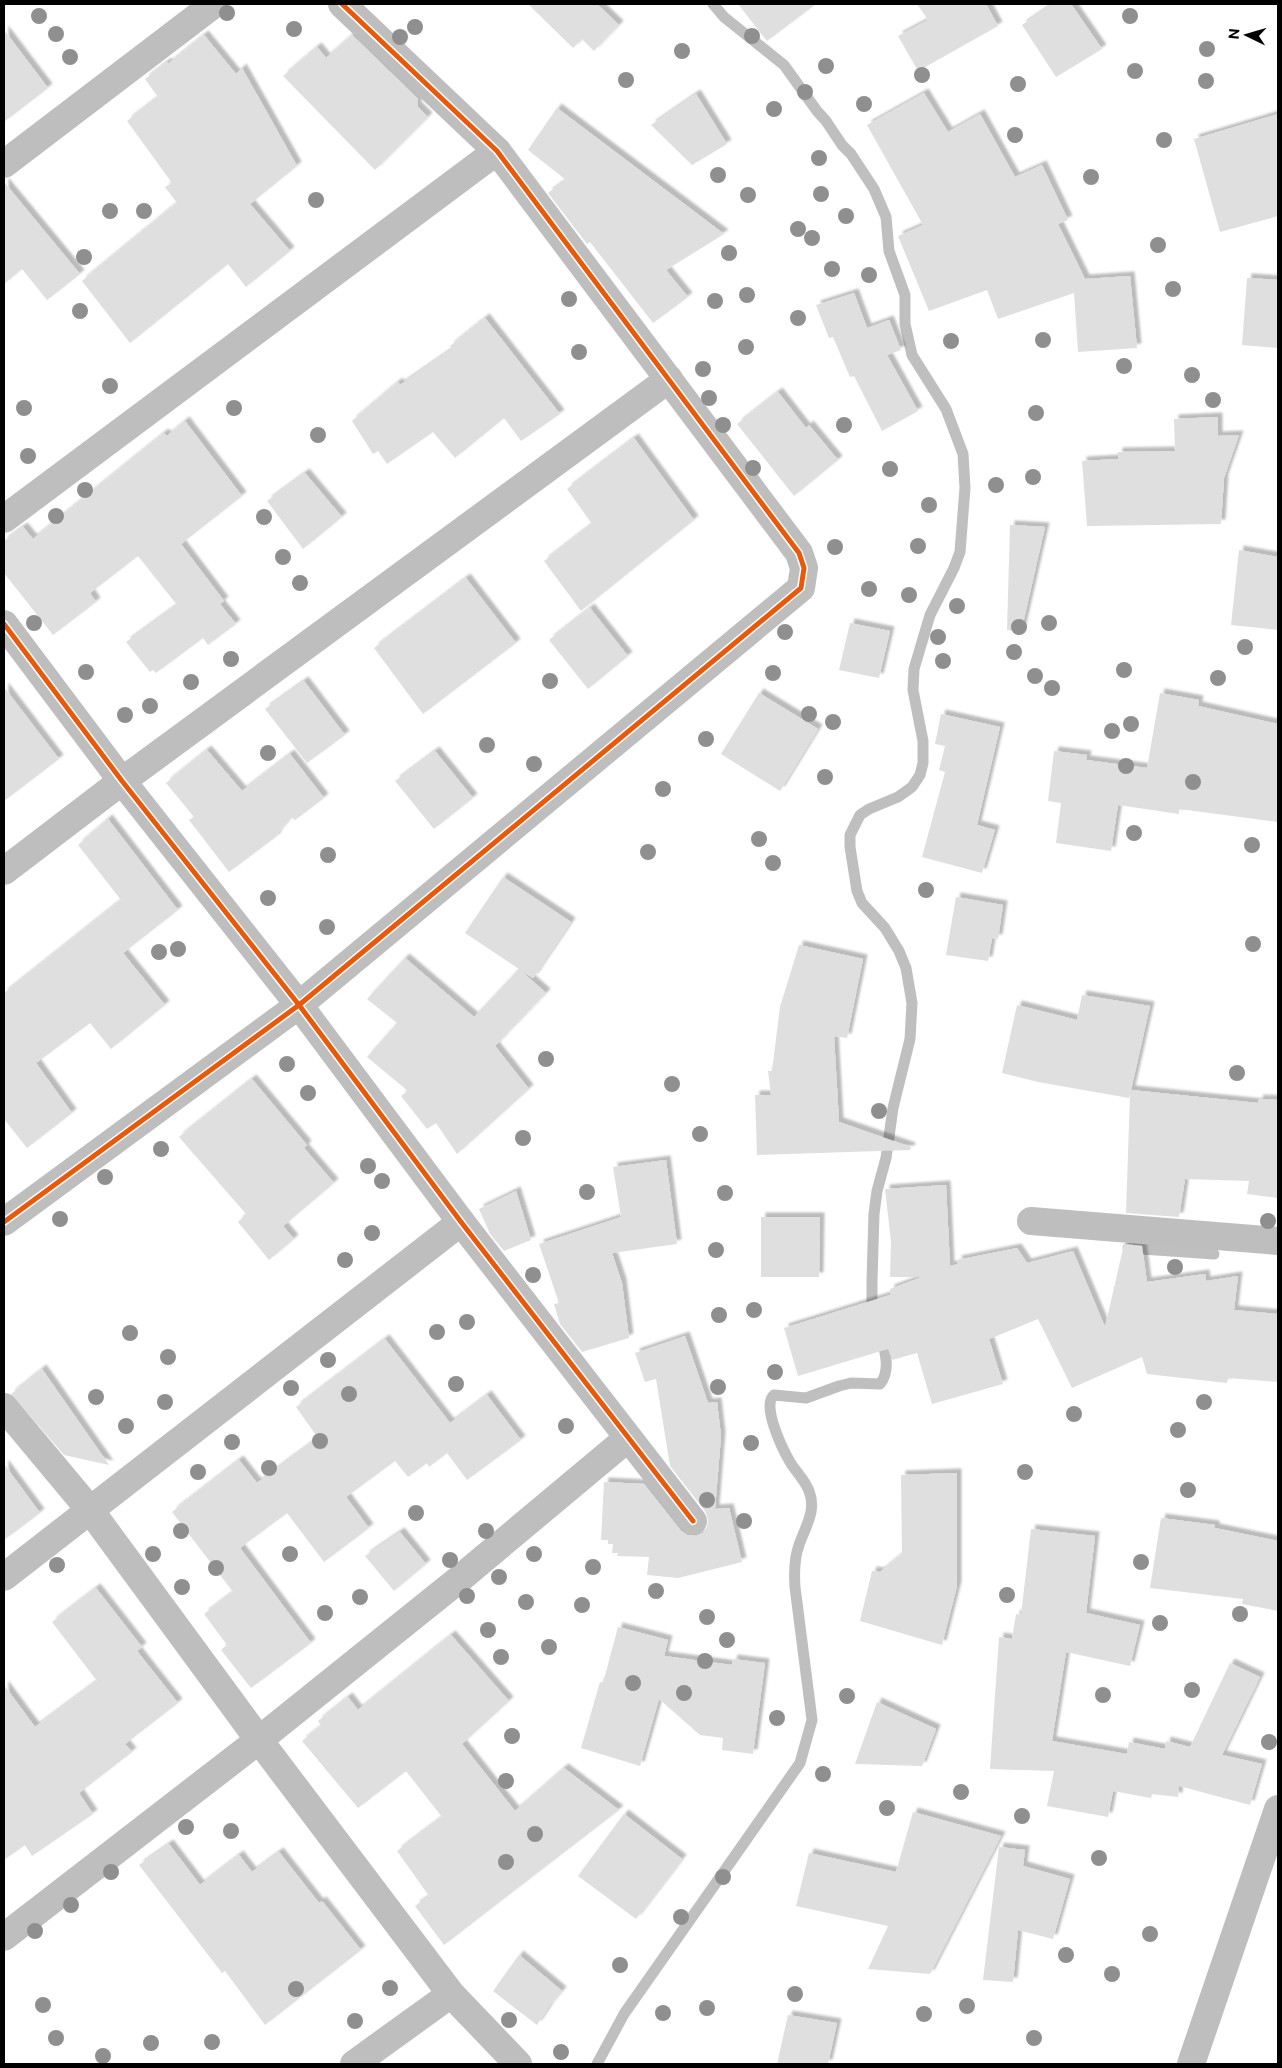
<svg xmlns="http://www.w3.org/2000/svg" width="1282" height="2068" font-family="'Public Sans',sans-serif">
  <defs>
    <filter id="shadow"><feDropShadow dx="4.5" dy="-4.5" stdDeviation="1" flood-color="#0004"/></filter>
  </defs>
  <rect width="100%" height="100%" fill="#fff"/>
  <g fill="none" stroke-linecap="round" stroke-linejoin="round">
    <g stroke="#bfbfbf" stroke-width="11">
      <polyline points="713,4 724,17 784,65 817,111 826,121 842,145 851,154 874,189 886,217 889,251 905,295 905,324 912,355 946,409 963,454 965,488 960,552 954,568 930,615 914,669 913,690 923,741 923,763 920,775 912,787 898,797 869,809 860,815 850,835 850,847 857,891 862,903 885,928 899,951 906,968 912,1003 910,1039 893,1108 886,1158 877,1191 874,1214 872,1280 872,1302 876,1316"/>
      <polyline points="1128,1248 1214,1254"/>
      <path d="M597,2064l27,-50 176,-251 12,-43 -17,-133c-1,-14 -1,-28 4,-42 6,-18 18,-34 10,-54 -4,-11 -13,-19 -19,-29 -7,-12 -29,-57 -16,-67l32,3 33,-12 12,-3 29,1c11,-13 5,-33 1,-48"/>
    </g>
  </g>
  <g fill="#dfdfdf" filter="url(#shadow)">
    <polygon points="528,4 597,4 619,25 594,51 582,39 573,48"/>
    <polygon points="738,4 816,4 767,41"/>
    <polygon points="917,4 986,4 998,26 918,71 898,36 928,20"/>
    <polygon points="1053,4 1071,4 1102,49 1056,77 1022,25"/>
    <polygon points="4,30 48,88 4,122"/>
    <polygon points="204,35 236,74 242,68 297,166 250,204 290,251 246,287 228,264 130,343 82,281 177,203 165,187 172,183 127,121 158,97 145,79 167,62 168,64"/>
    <polygon points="352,35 418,99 417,106 428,117 375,170 283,76 317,47 326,58"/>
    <polygon points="924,93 948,132 980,114 1015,177 1042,165 1068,220 1058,224 1085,279 1130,276 1137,348 1078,352 1074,293 998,319 987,290 929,311 898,236 923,225 867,125"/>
    <polygon points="696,94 727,144 692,165 651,125"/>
    <polygon points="557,108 724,234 666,270 688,297 653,323 590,242 587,244 548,193 566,180 528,150"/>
    <polygon points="1278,114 1278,216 1220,232 1194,139"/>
    <polygon points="4,182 80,274 47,300 22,269 4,284"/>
    <polygon points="1247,278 1278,280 1278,348 1242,345"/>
    <polygon points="854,293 867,328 889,320 901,350 887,355 918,411 882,431 854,376 850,377 833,337 829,338 816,305"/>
    <polygon points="485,318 560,414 521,441 504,418 455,458 433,432 387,464 378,451 373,454 352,421 398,382 400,385 452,349 450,346"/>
    <polygon points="778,392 806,428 809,425 838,460 794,496 737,424"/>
    <polygon points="1218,417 1218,436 1239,435 1224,478 1221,524 1087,526 1082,461 1118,459 1118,452 1175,451 1174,419"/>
    <polygon points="185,421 242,496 181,544 224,601 220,604 236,624 208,645 203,638 156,673 153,670 150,672 126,642 177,605 138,556 90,593 96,602 53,635 4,573 4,541 23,527 33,539 164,433 167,436"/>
    <polygon points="634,438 694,520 581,611 544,561 592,524 567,489"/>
    <polygon points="305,473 342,517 303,549 267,501"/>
    <polygon points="1010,525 1045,527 1021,632 1007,630"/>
    <polygon points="1239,550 1278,557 1278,630 1231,625"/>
    <polygon points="466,578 516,643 423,714 374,648"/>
    <polygon points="590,608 628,656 588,689 549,640"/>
    <polygon points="850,623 890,631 879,678 839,670"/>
    <polygon points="304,681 345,735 307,763 265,709"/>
    <polygon points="4,687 59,759 4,801"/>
    <polygon points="759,693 818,729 780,791 721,754"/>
    <polygon points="1160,693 1199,700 1198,706 1278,724 1278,822 1179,809 1179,814 1118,805 1111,851 1056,843 1061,803 1048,801 1054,751 1087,755 1086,760 1147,768"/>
    <polygon points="941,714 1000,727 977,825 995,830 982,873 922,857 945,772 939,770 945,746 935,744"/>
    <polygon points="207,750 242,791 290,754 324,798 295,820 291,817 276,835 277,836 229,872 189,820 194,817 166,783"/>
    <polygon points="435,751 473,798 434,829 395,781"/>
    <polygon points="108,819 178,910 123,953 165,1005 111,1049 90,1023 36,1063 72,1113 27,1148 4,1119 4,993 121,900 78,845"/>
    <polygon points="503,877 571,922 533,978 520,970 546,993 495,1046 529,1089 457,1154 436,1123 427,1129 401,1096 408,1091 367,1057 397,1023 367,999 405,958 474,1017 519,969 465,933"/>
    <polygon points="956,897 1003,905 998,939 992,938 988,961 946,955"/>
    <polygon points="799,945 863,959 847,1038 834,1036 839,1122 911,1147 910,1150 757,1155 755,1095 771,1095 768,1071 772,1071 780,1007"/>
    <polygon points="1082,995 1150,1006 1131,1090 1258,1103 1259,1099 1278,1100 1278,1198 1247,1194 1249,1181 1185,1179 1179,1217 1126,1213 1130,1094 1129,1098 1038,1082 1002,1073 1017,1005 1077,1020"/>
    <polygon points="252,1079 307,1145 304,1148 334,1183 283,1226 294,1239 269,1260 238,1222 246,1214 179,1137"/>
    <polygon points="666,1160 677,1244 612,1253 622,1283 629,1338 582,1352 560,1324 554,1304 559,1303 539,1244 621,1217 613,1167"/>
    <polygon points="946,1185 950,1266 958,1264 957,1260 1017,1248 1027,1263 1073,1251 1105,1327 1124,1244 1142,1246 1147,1282 1205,1274 1206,1281 1238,1276 1234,1310 1278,1314 1278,1382 1228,1378 1227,1383 1147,1374 1142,1357 1072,1388 1038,1319 989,1339 1003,1384 932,1404 917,1353 892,1360 888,1349 798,1376 784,1328 890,1295 890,1289 922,1277 890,1277 891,1242 885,1189"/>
    <polygon points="516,1191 531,1240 504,1251 490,1234 479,1209"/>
    <polygon points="761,1217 820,1217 819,1277 761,1277"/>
    <polygon points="685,1336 708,1403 717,1402 721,1436 715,1509 729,1508 742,1562 678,1578 647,1575 649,1557 617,1556 618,1553 612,1553 613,1544 608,1544 608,1540 601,1540 604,1482 644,1484 681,1531 687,1535 696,1536 703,1533 707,1527 708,1519 705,1511 670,1466 656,1379 645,1382 635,1353"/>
    <polygon points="385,1339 450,1423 487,1395 521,1440 467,1480 447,1453 429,1467 427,1463 408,1477 395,1461 346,1497 369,1528 324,1562 287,1513 240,1548 311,1643 251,1688 221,1650 227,1645 204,1614 233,1592 172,1512 239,1460 257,1483 318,1438 296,1407"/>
    <polygon points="42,1369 109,1465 64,1455 11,1394"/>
    <polygon points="4,1464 40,1513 4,1540"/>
    <polygon points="957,1473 957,1586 942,1645 860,1621 872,1571 880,1572 902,1554 901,1475"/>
    <polygon points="1161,1518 1215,1525 1215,1528 1278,1541 1278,1611 1242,1604 1243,1599 1150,1588"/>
    <polygon points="1031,1529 1095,1536 1086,1613 1140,1625 1130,1666 1066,1652 1052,1741 1127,1754 1129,1742 1165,1749 1166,1741 1190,1747 1230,1663 1260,1677 1222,1755 1262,1764 1250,1805 1179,1786 1178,1797 1152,1794 1151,1798 1113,1791 1108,1817 1047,1806 1054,1771 990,1769 999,1637 1012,1639 1016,1614 1021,1615"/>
    <polygon points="400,1532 426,1564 394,1591 365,1556"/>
    <polygon points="96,1588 142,1647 137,1651 178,1703 125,1744 132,1752 79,1793 93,1814 32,1856 25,1845 4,1860 4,1685 35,1727 97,1681 52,1622"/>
    <polygon points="618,1627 668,1640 664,1656 732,1665 733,1659 765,1663 753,1754 722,1750 723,1738 700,1735 659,1699 640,1766 581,1748 600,1682 603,1683"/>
    <polygon points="451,1635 509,1701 462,1744 515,1811 564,1768 619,1810 444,1945 415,1906 429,1896 397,1851 442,1817 406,1771 358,1808 302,1741 321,1726 318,1721 348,1697 358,1710"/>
    <polygon points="877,1702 936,1729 922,1766 855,1764"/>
    <polygon points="913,1812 1001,1836 930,1974 868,1969 888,1926 796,1906 809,1853 896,1872"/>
    <polygon points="624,1814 682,1859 636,1919 578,1876"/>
    <polygon points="169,1844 200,1885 239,1855 252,1872 279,1852 319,1903 322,1901 361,1950 265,2025 225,1971 222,1973 139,1865"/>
    <polygon points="999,1847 1025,1850 1023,1866 1070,1879 1053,1939 1018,1930 1013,1982 983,1980"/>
    <polygon points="519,1955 562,1991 550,2005 537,2025 493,1991"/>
    <polygon points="788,2015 837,2023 828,2064 777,2064"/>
  </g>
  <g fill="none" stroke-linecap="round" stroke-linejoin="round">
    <g stroke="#bebebe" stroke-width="28">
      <polyline points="4,164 214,4"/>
      <polyline points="4,519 497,151"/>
      <polyline points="4,624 122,781 299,1005 461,1222 693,1521"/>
      <polyline points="4,871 122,781 669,379"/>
      <polyline points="1031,1221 1278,1241"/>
      <polyline points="4,1222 299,1005 801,588 804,568 799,553 497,151 342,4"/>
      <polyline points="4,1407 90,1510 259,1740 451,1994 518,2064"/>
      <polyline points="4,1577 461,1222"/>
      <polyline points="4,1937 259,1740 457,1581 628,1438"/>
      <polyline points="354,2064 451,1994"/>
      <polyline points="1191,2064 1278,1809"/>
    </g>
    <defs>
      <g id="cycleway">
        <polyline points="4,624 122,781 299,1005 461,1222 693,1521"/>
        <polyline points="4,1222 299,1005 801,588 804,568 799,553 497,151 342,4"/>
      </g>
    </defs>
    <use href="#cycleway" stroke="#fff" stroke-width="8"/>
    <use href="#cycleway" stroke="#e8590c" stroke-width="5"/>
  </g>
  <g fill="#8f8f8f">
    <circle cx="227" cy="13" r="8"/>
    <circle cx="39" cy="16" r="8"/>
    <circle cx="1130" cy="16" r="8"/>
    <circle cx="415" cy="27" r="8"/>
    <circle cx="294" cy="29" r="8"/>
    <circle cx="56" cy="34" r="8"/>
    <circle cx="752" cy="36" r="8"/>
    <circle cx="400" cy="37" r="8"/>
    <circle cx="1207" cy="49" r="8"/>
    <circle cx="682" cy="51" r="8"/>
    <circle cx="70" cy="57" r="8"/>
    <circle cx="826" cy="66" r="8"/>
    <circle cx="1135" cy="71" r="8"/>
    <circle cx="922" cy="75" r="8"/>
    <circle cx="626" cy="80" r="8"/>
    <circle cx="1206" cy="81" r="8"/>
    <circle cx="1018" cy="84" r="8"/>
    <circle cx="805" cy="92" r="8"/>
    <circle cx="864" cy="104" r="8"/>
    <circle cx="774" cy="109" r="8"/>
    <circle cx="1015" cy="135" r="8"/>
    <circle cx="1164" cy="140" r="8"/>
    <circle cx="819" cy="158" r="8"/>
    <circle cx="718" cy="175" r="8"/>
    <circle cx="1091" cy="177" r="8"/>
    <circle cx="821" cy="194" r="8"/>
    <circle cx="748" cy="195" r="8"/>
    <circle cx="316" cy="200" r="8"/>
    <circle cx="110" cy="211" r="8"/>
    <circle cx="144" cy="211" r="8"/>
    <circle cx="846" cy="216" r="8"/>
    <circle cx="798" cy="229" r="8"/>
    <circle cx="812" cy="238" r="8"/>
    <circle cx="1158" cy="245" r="8"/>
    <circle cx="729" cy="253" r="8"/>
    <circle cx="84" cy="257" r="8"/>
    <circle cx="832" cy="269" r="8"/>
    <circle cx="869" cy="275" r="8"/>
    <circle cx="1173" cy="289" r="8"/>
    <circle cx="747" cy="295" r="8"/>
    <circle cx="569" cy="299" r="8"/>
    <circle cx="715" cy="301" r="8"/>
    <circle cx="80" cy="311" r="8"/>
    <circle cx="798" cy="318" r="8"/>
    <circle cx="1043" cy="340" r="8"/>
    <circle cx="951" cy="341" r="8"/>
    <circle cx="746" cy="347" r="8"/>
    <circle cx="579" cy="352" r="8"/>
    <circle cx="1124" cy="366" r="8"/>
    <circle cx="703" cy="369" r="8"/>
    <circle cx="1192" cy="375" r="8"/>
    <circle cx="110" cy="386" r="8"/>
    <circle cx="709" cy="398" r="8"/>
    <circle cx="1213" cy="400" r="8"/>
    <circle cx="24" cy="408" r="8"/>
    <circle cx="234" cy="408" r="8"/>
    <circle cx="1036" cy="413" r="8"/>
    <circle cx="723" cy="425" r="8"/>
    <circle cx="844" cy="425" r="8"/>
    <circle cx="318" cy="435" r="8"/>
    <circle cx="28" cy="456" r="8"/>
    <circle cx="753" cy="468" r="8"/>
    <circle cx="890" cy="469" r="8"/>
    <circle cx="1033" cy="477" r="8"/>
    <circle cx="996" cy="485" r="8"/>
    <circle cx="85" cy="490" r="8"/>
    <circle cx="929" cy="505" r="8"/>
    <circle cx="56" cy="516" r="8"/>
    <circle cx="264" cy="517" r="8"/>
    <circle cx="918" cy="546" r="8"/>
    <circle cx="835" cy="547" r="8"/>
    <circle cx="283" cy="557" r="8"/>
    <circle cx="300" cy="583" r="8"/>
    <circle cx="869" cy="589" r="8"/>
    <circle cx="909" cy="595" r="8"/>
    <circle cx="957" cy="606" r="8"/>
    <circle cx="34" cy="623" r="8"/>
    <circle cx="1049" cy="623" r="8"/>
    <circle cx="1019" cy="627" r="8"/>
    <circle cx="785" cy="632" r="8"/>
    <circle cx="938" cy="637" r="8"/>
    <circle cx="1245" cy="647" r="8"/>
    <circle cx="1014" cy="652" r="8"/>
    <circle cx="231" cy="659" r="8"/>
    <circle cx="943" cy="661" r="8"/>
    <circle cx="1124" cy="670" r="8"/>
    <circle cx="86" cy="672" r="8"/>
    <circle cx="773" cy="673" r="8"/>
    <circle cx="1035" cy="676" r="8"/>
    <circle cx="1218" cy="678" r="8"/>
    <circle cx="550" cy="681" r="8"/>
    <circle cx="191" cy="682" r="8"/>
    <circle cx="1052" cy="688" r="8"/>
    <circle cx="150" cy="706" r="8"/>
    <circle cx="809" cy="714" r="8"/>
    <circle cx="125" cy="715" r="8"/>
    <circle cx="833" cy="722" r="8"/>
    <circle cx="1131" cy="724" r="8"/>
    <circle cx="1112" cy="731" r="8"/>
    <circle cx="706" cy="739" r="8"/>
    <circle cx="487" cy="745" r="8"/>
    <circle cx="268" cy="753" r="8"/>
    <circle cx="534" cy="764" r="8"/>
    <circle cx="1126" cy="766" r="8"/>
    <circle cx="825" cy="777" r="8"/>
    <circle cx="1193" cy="782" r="8"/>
    <circle cx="663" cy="789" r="8"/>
    <circle cx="1134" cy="833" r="8"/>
    <circle cx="759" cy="839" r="8"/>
    <circle cx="1252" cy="845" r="8"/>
    <circle cx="648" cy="852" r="8"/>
    <circle cx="328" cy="855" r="8"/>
    <circle cx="773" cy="863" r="8"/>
    <circle cx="926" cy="890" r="8"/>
    <circle cx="268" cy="898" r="8"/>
    <circle cx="327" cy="927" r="8"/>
    <circle cx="1253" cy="944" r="8"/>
    <circle cx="178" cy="949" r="8"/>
    <circle cx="159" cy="952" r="8"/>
    <circle cx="546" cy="1059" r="8"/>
    <circle cx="287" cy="1064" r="8"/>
    <circle cx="1237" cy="1073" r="8"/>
    <circle cx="672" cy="1084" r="8"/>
    <circle cx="308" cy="1093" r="8"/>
    <circle cx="879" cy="1111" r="8"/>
    <circle cx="700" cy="1134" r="8"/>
    <circle cx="523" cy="1138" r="8"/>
    <circle cx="161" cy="1149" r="8"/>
    <circle cx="368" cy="1166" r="8"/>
    <circle cx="105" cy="1177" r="8"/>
    <circle cx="382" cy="1181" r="8"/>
    <circle cx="587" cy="1192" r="8"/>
    <circle cx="725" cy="1193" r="8"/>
    <circle cx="60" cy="1219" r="8"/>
    <circle cx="1268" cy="1221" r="8"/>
    <circle cx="372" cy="1233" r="8"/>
    <circle cx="716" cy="1250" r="8"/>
    <circle cx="345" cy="1260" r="8"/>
    <circle cx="1175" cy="1267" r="8"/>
    <circle cx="533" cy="1275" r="8"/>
    <circle cx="754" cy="1310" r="8"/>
    <circle cx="719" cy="1315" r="8"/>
    <circle cx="467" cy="1322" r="8"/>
    <circle cx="437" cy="1332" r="8"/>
    <circle cx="130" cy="1333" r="8"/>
    <circle cx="168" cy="1357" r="8"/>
    <circle cx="328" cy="1360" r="8"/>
    <circle cx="775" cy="1372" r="8"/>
    <circle cx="456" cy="1384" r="8"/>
    <circle cx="718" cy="1387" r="8"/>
    <circle cx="291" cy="1388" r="8"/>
    <circle cx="349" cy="1394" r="8"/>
    <circle cx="96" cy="1397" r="8"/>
    <circle cx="165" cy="1402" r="8"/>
    <circle cx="1204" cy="1402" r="8"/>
    <circle cx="1074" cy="1414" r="8"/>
    <circle cx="126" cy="1426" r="8"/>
    <circle cx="566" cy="1426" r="8"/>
    <circle cx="1178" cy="1430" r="8"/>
    <circle cx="320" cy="1441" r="8"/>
    <circle cx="232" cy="1442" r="8"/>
    <circle cx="751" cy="1443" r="8"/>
    <circle cx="269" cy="1468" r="8"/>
    <circle cx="198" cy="1472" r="8"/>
    <circle cx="1025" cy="1472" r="8"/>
    <circle cx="1188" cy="1490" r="8"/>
    <circle cx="707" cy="1500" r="8"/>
    <circle cx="416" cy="1513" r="8"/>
    <circle cx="744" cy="1521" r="8"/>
    <circle cx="181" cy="1531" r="8"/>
    <circle cx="486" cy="1531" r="8"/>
    <circle cx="153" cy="1554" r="8"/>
    <circle cx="290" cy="1554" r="8"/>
    <circle cx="534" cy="1554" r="8"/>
    <circle cx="450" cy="1560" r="8"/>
    <circle cx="1141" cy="1562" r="8"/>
    <circle cx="57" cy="1565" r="8"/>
    <circle cx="593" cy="1567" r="8"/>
    <circle cx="216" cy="1568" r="8"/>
    <circle cx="499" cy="1577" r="8"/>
    <circle cx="182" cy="1587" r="8"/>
    <circle cx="656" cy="1591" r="8"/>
    <circle cx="1007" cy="1595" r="8"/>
    <circle cx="467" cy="1596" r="8"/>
    <circle cx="360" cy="1597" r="8"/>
    <circle cx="526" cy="1602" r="8"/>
    <circle cx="582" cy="1605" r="8"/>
    <circle cx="325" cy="1613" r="8"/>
    <circle cx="1240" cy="1614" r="8"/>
    <circle cx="707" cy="1617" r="8"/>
    <circle cx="1160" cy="1623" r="8"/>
    <circle cx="488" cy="1630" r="8"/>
    <circle cx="727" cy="1640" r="8"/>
    <circle cx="549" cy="1647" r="8"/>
    <circle cx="501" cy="1657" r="8"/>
    <circle cx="705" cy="1661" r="8"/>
    <circle cx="633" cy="1683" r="8"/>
    <circle cx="1192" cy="1690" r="8"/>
    <circle cx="684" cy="1693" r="8"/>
    <circle cx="1103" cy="1695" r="8"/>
    <circle cx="847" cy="1696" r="8"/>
    <circle cx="777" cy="1718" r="8"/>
    <circle cx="512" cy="1736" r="8"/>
    <circle cx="1269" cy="1742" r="8"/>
    <circle cx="823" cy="1774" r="8"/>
    <circle cx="506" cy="1781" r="8"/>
    <circle cx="961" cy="1792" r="8"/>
    <circle cx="887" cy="1808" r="8"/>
    <circle cx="1022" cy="1816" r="8"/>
    <circle cx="186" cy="1827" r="8"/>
    <circle cx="231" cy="1831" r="8"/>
    <circle cx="535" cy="1834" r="8"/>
    <circle cx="1099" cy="1858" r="8"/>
    <circle cx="506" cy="1862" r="8"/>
    <circle cx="111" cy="1872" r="8"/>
    <circle cx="723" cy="1877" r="8"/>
    <circle cx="71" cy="1905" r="8"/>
    <circle cx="681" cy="1917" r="8"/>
    <circle cx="35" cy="1931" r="8"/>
    <circle cx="1150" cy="1934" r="8"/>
    <circle cx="1066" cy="1955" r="8"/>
    <circle cx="620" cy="1965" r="8"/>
    <circle cx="1112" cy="1974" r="8"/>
    <circle cx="390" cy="1988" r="8"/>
    <circle cx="296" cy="1989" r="8"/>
    <circle cx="795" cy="1994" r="8"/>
    <circle cx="43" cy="2005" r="8"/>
    <circle cx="967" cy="2006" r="8"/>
    <circle cx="707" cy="2008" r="8"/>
    <circle cx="663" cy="2013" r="8"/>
    <circle cx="924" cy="2014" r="8"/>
    <circle cx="509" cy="2020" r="8"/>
    <circle cx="355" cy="2021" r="8"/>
    <circle cx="56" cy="2038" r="8"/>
    <circle cx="1034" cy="2038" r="8"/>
    <circle cx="212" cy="2042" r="8"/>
    <circle cx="151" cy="2043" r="8"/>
    <circle cx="561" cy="2052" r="8"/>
    <circle cx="103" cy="2056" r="8"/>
  </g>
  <rect width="1282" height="2068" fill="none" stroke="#000000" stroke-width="10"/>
  <g transform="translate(1247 35) rotate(275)" stroke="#ffffff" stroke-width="4" paint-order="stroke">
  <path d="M0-4L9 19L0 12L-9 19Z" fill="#000000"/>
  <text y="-8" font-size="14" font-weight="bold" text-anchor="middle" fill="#000000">N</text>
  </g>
</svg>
